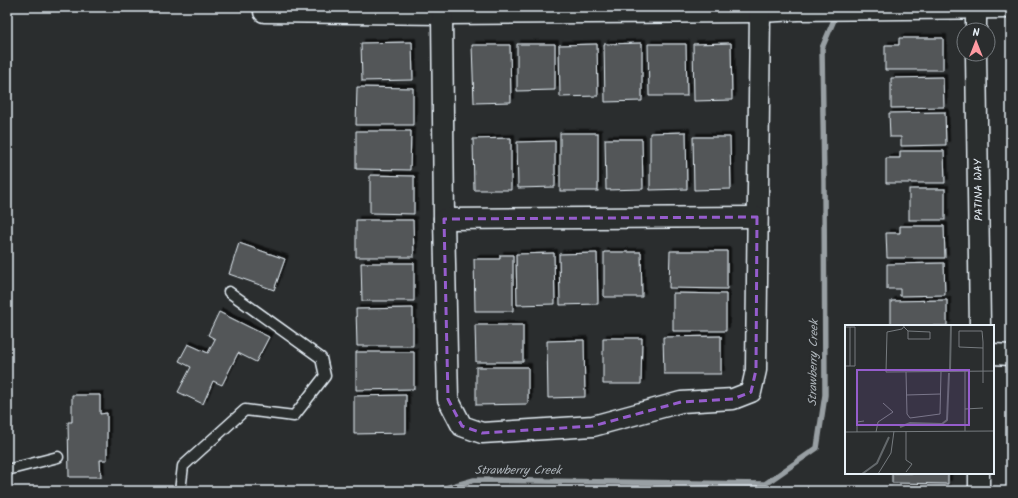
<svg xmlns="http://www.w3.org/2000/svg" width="1018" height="498" font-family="Kalam,sans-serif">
  <defs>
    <filter id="shadow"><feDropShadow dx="3.5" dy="-3.5" stdDeviation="0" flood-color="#0009"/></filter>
  </defs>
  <rect width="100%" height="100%" fill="#2a2d2e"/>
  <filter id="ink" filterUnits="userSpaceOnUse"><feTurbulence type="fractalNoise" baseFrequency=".025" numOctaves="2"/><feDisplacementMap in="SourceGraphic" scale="8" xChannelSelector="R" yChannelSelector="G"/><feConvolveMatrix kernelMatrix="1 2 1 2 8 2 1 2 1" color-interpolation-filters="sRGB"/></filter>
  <g filter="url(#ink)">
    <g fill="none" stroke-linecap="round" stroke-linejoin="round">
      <polyline stroke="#989fa3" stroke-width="5.5" points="435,491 474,480 765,484 817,448 825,395 824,182 822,48 837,13"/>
    </g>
    <g fill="#535759" stroke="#e8f1f8" filter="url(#shadow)">
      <polygon points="899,38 943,38 943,70 885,70 885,45 899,45"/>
      <polygon points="412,42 413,80 362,81 361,43"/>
      <polygon points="642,43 642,101 605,102 604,44"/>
      <polygon points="731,43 732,100 694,101 693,44"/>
      <polygon points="517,44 555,44 555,90 517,91"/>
      <polygon points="597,44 598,96 560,97 559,45"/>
      <polygon points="648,44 686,44 687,96 649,96"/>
      <polygon points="472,45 510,45 511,102 474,103"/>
      <polygon points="1009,72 1011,72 1011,104 1010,104"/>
      <polygon points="943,77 944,107 891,108 891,78"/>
      <polygon points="357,87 413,88 413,125 356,125"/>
      <polygon points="945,112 946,145 901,146 901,137 890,137 889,113"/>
      <polygon points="356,131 411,131 410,170 356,169"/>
      <polygon points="686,132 687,189 650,190 650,133"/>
      <rect x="560" y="133" width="38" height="58"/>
      <polygon points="693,137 730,137 731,189 694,190"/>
      <polygon points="511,138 511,190 474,190 473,139"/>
      <polygon points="605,139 642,139 643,189 606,190"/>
      <polygon points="555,141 555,187 518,188 517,142"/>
      <polygon points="900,151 944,151 945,183 886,183 886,158 900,158"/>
      <polygon points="370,175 414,176 414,214 370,213"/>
      <rect x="909" y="189" width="36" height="31"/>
      <polygon points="356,220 413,220 414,257 356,257"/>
      <polygon points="900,226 944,226 945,258 887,258 886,233 900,233"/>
      <polygon points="239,243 285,259 274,290 229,274"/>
      <polygon points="670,251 727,251 727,289 669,288"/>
      <polygon points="604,252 641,252 642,297 604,297"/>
      <polygon points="554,253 555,304 517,305 516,254"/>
      <polygon points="597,253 598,304 560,305 559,254"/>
      <polygon points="500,255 513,255 513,311 475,311 474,259 500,259"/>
      <polygon points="361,263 414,263 414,301 362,301"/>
      <polygon points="944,263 945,295 900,296 900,289 887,289 887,264"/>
      <polygon points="1008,283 1011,283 1011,321 1009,322"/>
      <polygon points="673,293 726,294 726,331 673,331"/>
      <polygon points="947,300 947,326 891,326 891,301"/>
      <polygon points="413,308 413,346 357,346 356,309"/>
      <polygon points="219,312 269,337 256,362 238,353 222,385 213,381 203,404 178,392 191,367 179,361 188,344 208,353 215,339 208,335"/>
      <polygon points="475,325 523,325 523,362 476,362"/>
      <polygon points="721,336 721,374 664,374 663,337"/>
      <polygon points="603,338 642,338 641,384 603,384"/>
      <polygon points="584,340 585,397 548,398 547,341"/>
      <polygon points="356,352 414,352 414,389 356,390"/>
      <polygon points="476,367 528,367 528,404 476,405"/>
      <polygon points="1008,385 1011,385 1011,424 1007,424"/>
      <polygon points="72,395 100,395 100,414 107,413 107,460 100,460 101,477 69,477 68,422 72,422"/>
      <polygon points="406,395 406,433 354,434 354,396"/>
      <polygon points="892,473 948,473 948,484 892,483"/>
      <polygon points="947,488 947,491 889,491 889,489"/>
    </g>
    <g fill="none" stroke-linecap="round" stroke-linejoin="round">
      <defs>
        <g id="lane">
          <polyline points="7,470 58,457"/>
          <polyline points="180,491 183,466 245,410 294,416 325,376 321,358 229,292"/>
        </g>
        <g id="street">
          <polyline points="264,7 264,12 442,14 760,12 798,10 1011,8"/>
          <polyline points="976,8 976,30"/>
          <polyline points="442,14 444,219 448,399 462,426 482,433 593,426 681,402 733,399 751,392 756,370 760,12"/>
          <polyline points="976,54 980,326"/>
          <polyline points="444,219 757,217"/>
          <polyline points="993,354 1011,355"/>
          <polyline points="979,491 979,473"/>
        </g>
      </defs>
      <use href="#lane" stroke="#e8f1f8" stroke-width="13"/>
      <use href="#street" stroke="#e8f1f8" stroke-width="23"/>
      <use href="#lane" stroke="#2a2d2e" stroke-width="10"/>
      <use href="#street" stroke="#2a2d2e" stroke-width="20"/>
    </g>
  </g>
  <path fill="none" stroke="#965dcd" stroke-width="3" stroke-dasharray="8 5" stroke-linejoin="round" d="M757,217l-1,153 -5,22 -18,7 -52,3 -88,24 -111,7 -20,-7 -14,-27 -4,-180z"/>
  <g text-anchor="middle" stroke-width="4" stroke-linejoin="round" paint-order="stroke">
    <g font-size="11" fill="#e8f1f8" stroke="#2a2d2e">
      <text transform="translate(978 190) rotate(-91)" y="4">PATINA WAY</text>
    </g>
    <g font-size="12" font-style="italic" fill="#acb3b9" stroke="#2a2d2e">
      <text transform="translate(813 363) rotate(-89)" y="4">Strawberry Creek</text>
      <text x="518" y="474">Strawberry Creek</text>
    </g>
  </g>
  <g transform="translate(845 325)">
    <rect width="149" height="149" fill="#2a2d2e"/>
    <path fill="none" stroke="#63686b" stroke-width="2" d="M105,45l1,-45M55,102l10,-4 32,1 5,-4 2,-47M17,149l15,-11 12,-26"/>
    <path fill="none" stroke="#767b7f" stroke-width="1" d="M60,0l-3,4 -15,3 -1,40 108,-1M0,2h10v39h-10M5,2v39M59,2l4,4v8h22v-7l-22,-1M120,46v60M61,47l1,42 3,4 30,-4 1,-42M138,58v-41l-1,-11h-23v16l24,1M61,70l35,-1M120,84l18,-1M0,107l149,-1M12,107v-10l7,-1M31,107l2,-10 15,-10 -10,-9M61,147l6,-8 -6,-4v-29M33,149l13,-21 3,-22"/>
    <path fill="#965dcd" fill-opacity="0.15" stroke="#965dcd" stroke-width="2" d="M12,45h112v55h-112z"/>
    <rect width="149" height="149" fill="none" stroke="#e8f1f8" stroke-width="2"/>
  </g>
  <rect width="1018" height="498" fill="none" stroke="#2a2d2e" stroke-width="24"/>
  <rect x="12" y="12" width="994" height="474" fill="none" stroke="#e8f1f8" stroke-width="1.5" filter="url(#ink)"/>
  <g transform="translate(976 42)"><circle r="19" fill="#2a2d2e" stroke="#767b7f"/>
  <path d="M0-3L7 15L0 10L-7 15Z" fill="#ff9aa2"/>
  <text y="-6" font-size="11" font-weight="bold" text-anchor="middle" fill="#e8f1f8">N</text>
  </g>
</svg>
